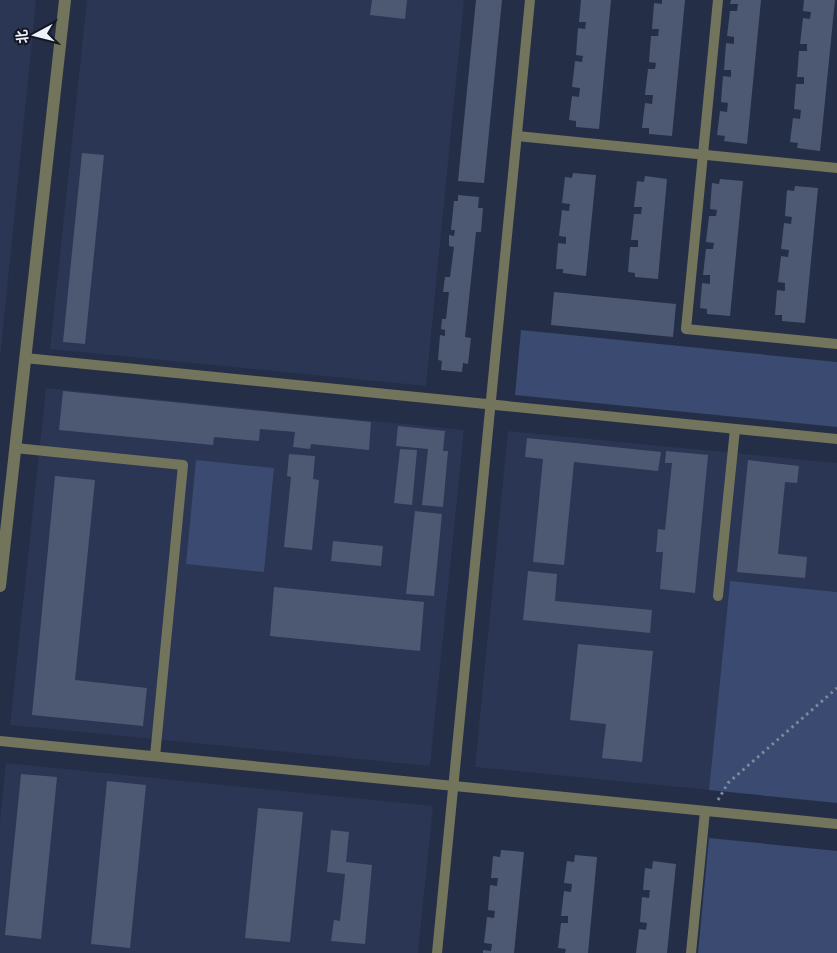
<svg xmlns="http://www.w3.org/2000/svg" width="837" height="953" font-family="Cabin,'Noto Sans SC',sans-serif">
  <rect width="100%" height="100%" fill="#242e46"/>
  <g fill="#2a3654">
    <polygon points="0,0 36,0 0,359"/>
    <polygon points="87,0 464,0 426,386 50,349"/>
    <polygon points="46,388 464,430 430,766 10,725"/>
    <polygon points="508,431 837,463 837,592 730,581 709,790 475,767"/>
    <polygon points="6,763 433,806 418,953 0,953 0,821"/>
  </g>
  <g fill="#3a4a70">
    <polygon points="521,330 837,362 837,427 515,395"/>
    <polygon points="196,460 274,468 264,572 186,564"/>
    <polygon points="730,581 837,592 837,803 709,790"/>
    <polygon points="709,838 837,851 837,953 698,953"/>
  </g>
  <g fill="#4d5973">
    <polygon points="372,0 407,0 405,19 370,15"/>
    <polygon points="476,0 502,0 484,183 458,181"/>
    <polygon points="581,0 611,0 599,129 576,127 576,121 569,120 572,96 579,97 580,88 572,87 575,61 582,62 583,56 576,55 578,28 585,29 586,22 579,22"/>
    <polygon points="662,0 685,0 672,136 649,134 649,128 642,128 645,103 652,104 653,95 645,95 648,69 655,69 656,63 649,62 651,36 658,36 659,29 652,29 654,3 662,4"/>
    <polygon points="731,0 761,0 747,144 724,141 725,136 717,135 720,111 727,112 728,103 721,102 723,76 731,77 731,70 724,70 726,43 734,44 734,37 727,36 730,11 737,11 738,4 730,4"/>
    <polygon points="804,0 835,0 820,151 797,148 798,143 790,142 793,118 800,119 801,110 794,109 796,84 804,84 804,77 797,77 799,51 807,51 807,44 800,44 803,18 810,19 811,12 803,11"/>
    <polygon points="82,153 104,155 85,344 63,342"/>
    <polygon points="573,173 596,175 586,276 563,273 563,269 556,269 558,243 566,244 566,237 559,236 562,210 569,211 570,204 562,203 565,177 572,178"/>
    <polygon points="645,176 667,179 658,279 635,277 635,273 628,272 630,247 638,247 638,240 631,240 634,214 641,214 642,207 634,207 637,181 644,182"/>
    <polygon points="720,179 743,181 730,316 707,314 707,309 700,308 702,283 710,284 710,275 703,275 706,249 713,249 714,243 706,242 709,216 716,216 717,210 710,209 712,183 719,184"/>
    <polygon points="795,186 818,188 805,323 782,321 782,315 775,315 777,290 785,291 785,283 778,282 781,256 788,257 789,250 781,249 784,223 791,224 792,217 785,216 787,190 794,191"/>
    <polygon points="458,195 479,197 478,208 483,208 481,232 476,232 465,337 471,338 468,364 463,363 462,372 441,370 442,361 438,360 440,335 445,336 445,330 441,329 442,319 446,319 449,292 443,292 445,277 450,277 454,247 449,246 449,235 454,236 455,230 451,230 454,201 458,201"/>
    <polygon points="554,292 676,304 673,337 551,325"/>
    <polygon points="63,391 371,422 369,450 311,444 310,449 293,447 295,432 260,429 259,441 214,437 213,445 59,430"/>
    <polygon points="398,426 445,431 443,451 448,451 443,507 422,505 428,449 396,446"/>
    <polygon points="527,438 661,452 658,471 574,462 564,565 533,562 543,459 525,457"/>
    <polygon points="400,449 417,450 412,505 394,503"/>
    <polygon points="666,451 708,455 695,593 660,589 663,552 656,552 658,529 665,530 672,463 665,463"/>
    <polygon points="289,454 315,456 313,479 319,480 312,550 284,547 291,477 287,476"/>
    <polygon points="748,460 799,466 797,483 785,482 778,554 807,557 805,578 737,572"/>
    <polygon points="55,476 95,480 75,680 147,688 143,726 32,715"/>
    <polygon points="415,511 442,514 434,596 406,594"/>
    <polygon points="333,541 383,546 381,566 331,561"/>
    <polygon points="528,571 557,574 555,601 652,610 650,633 523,620"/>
    <polygon points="274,587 424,602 420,651 270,636"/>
    <polygon points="578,644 653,651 642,762 602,758 606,724 570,720"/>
    <polygon points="21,774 57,777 41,939 5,935"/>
    <polygon points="107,781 146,785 130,948 91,944"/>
    <polygon points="258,808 303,812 290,942 245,938"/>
    <polygon points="331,830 349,832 346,862 372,865 365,944 331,941 334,920 340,921 345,874 327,872"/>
    <polygon points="501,850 524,852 514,953 483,953 483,950 491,951 492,944 484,943 487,917 494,918 495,911 488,910 490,885 497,886 498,878 491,878 493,856 500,857"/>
    <polygon points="575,855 597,857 588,953 565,953 566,949 558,948 561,923 568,923 568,916 561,916 564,891 571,892 572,884 564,883 567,861 574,862"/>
    <polygon points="653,861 676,864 667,953 636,953 639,929 646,930 647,923 640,922 642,897 649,898 650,890 643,890 645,868 652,869"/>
  </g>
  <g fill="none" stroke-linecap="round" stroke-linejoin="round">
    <polyline stroke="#80889b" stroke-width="3" stroke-dasharray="2.5 4" stroke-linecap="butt" points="718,800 728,783 837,688"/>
    <g stroke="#72755b" stroke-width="10">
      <polyline points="718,0 686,329 837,344"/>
      <polyline points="517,136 837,168"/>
      <polyline points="25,358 837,439"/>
      <polyline points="15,448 183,465 155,756"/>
      <polyline points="718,596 735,429"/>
      <polyline points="0,741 837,824"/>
      <polyline points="437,953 530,0"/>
      <polyline points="691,953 705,811"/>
    </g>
    <polyline stroke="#72755b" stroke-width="12" points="0,586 65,0"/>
  </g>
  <g transform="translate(35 35) rotate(263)" stroke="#121721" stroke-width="4" paint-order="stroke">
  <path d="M0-4L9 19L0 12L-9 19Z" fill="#ecf1fe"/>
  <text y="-8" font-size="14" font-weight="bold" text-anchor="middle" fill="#ecf1fe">北</text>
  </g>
</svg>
